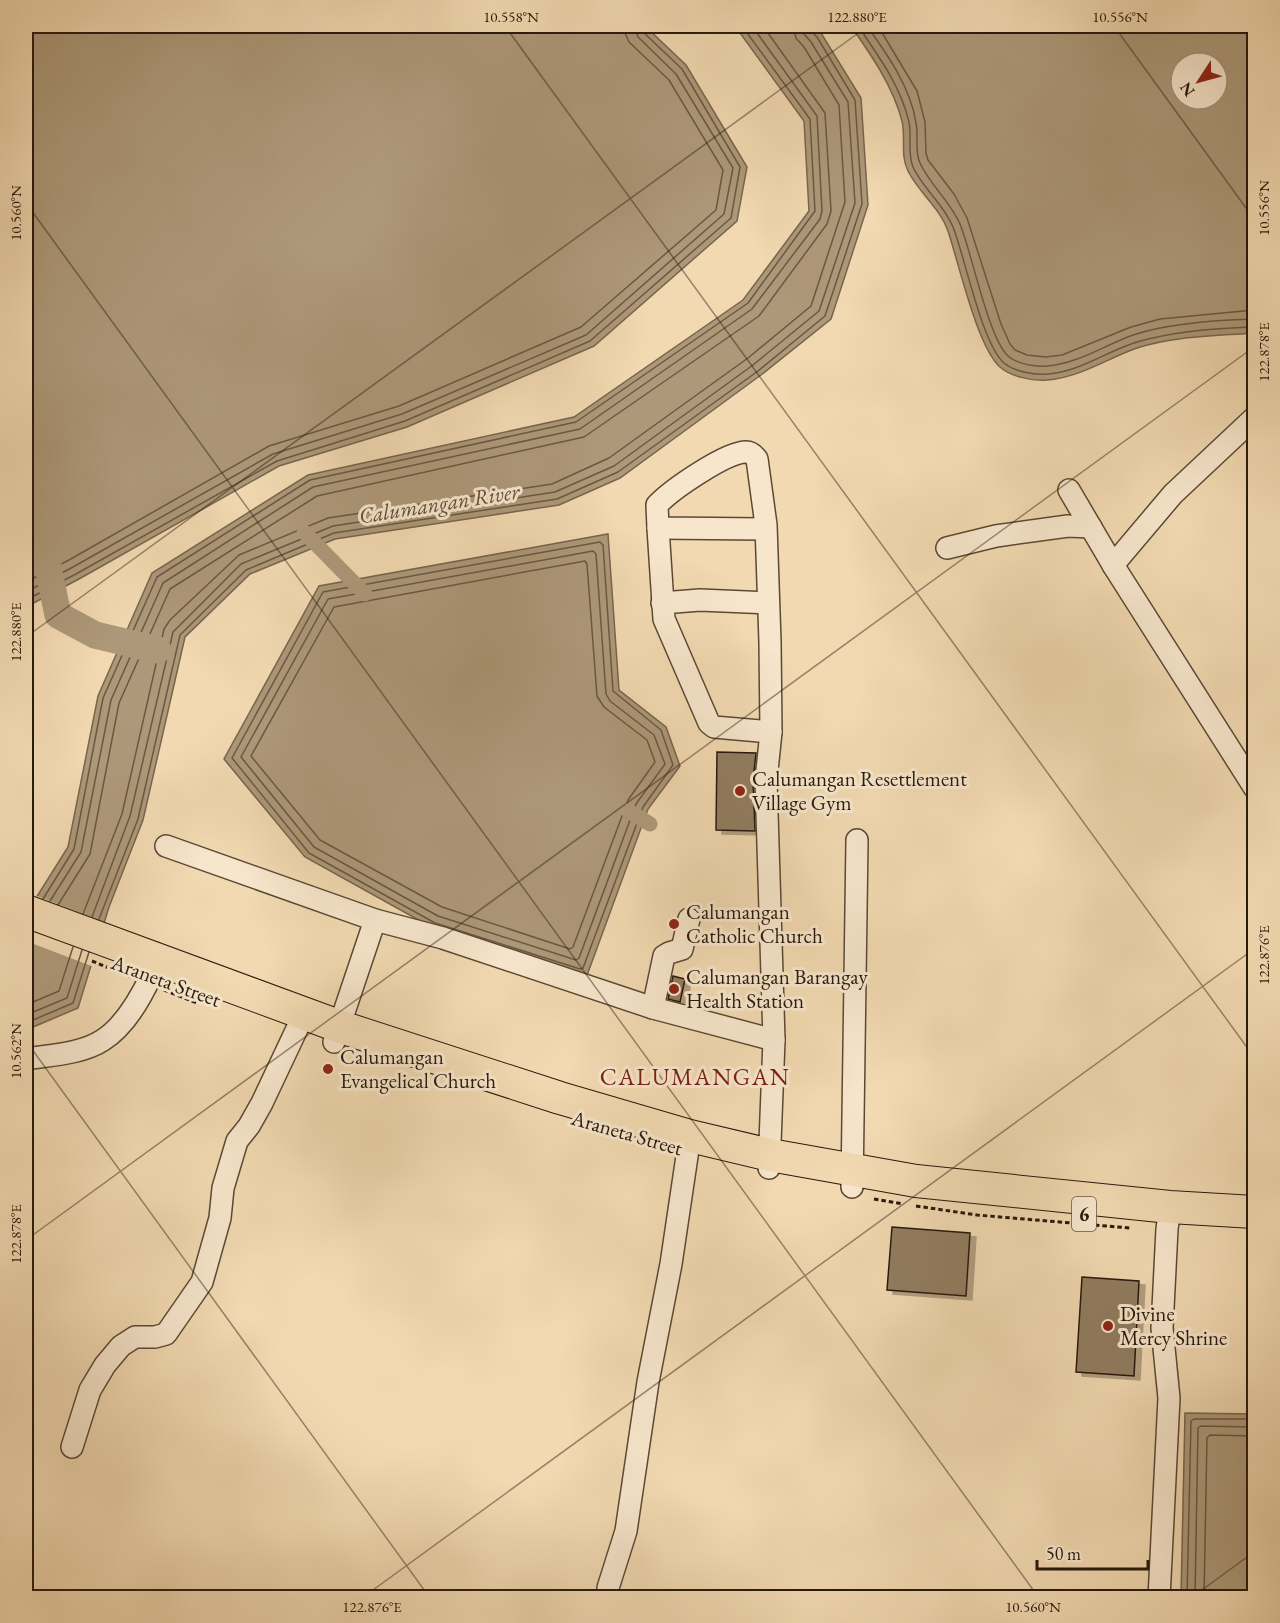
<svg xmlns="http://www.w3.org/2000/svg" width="1280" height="1623" font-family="'EB Garamond',serif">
  <defs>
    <filter id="shadow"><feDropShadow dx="6" dy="4" stdDeviation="0" flood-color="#0004"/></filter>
  </defs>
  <rect width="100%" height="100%" fill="#f2d9b1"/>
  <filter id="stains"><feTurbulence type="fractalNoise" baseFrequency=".00333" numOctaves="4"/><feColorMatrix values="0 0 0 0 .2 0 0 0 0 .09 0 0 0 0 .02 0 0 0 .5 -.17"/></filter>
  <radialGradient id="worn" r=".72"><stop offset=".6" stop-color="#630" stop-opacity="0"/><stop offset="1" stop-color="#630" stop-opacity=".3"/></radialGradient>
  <g fill="#ad9879" stroke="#77654d" stroke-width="1.5" fill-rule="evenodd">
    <polygon points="26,26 645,26 686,65 747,167 737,221 594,346 407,427 279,466 79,579 26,607"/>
    <polygon points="735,26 814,26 821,33 861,98 868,205 831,319 761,375 620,478 559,505 335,539 250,574 185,637 143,820 109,907 78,1008 26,1030 26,914 68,847 98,696 152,573 308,475 574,417 743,300 809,211 804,121"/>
    <path d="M851,26h403v307c-38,3 -80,3 -117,15 -29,10 -58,30 -90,32 -14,1 -36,-3 -47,-13 -23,-21 -41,-103 -52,-136 -8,-23 -29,-38 -40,-60 -8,-16 -2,-33 -6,-50 -9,-35 -31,-66 -51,-95zM1181,63h36v36h-36z"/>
    <polygon points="608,534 619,690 666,727 680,766 648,809 586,978 433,928 305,857 224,759 319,586"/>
    <polygon points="1185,1413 1254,1414 1254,1597 1181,1597"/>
  </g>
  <polygon fill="#f2d9b1" points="34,895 107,923 94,967 26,941 26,909"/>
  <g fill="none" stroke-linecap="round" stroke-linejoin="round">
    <g stroke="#6a5842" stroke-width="1.5">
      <path d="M858,26c20,29 43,61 51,96 3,15 -2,30 4,45 10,22 31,37 40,60 12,30 29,117 51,136 11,9 30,12 44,11 31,-2 59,-23 89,-32 34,-10 82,-14 117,-15"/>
      <path d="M867,26c20,28 44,62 49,97 3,13 -2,27 4,40 10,22 30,38 40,61 12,29 28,113 48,132 9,8 27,11 39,10 30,-2 58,-21 86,-31 33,-11 86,-15 121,-16"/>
      <polyline points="878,26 917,91 925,122 926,153 928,160 954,194 967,218 1001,324 1010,344 1015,350 1027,355 1046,357 1062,355 1131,327 1160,319 1254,310"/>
      <polygon points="600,542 603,545 613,691 661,730 673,765 643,807 583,968 580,969 435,923 309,853 232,758 323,592"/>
      <polygon points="593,551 596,554 606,694 610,701 654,735 665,764 636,804 579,958 576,960 438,916 314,847 241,757 328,599"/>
      <polygon points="585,561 587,564 597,696 604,707 647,740 655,762 628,800 573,947 570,949 442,907 320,840 251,756 334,607"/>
      <polyline points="26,582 69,560 269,446 399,406 581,327 716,210 723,170 669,80 629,42 625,33 625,26"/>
      <polyline points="26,592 73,567 273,454 402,414 586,335 724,214 733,168 676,74 638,37 634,26"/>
      <polyline points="26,600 76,574 277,461 405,421 590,341 731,218 740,167 682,69 643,32 641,26"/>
      <polyline points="43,899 74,849 103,698 157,577 310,480 576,422 748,303 815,211 810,119 742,26"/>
      <polyline points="50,901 81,852 111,700 163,583 313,487 580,429 752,309 820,219 822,211 817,116 752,26"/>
      <polyline points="58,905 90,854 119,703 170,589 317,496 584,437 759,316 827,224 831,211 825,113 763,26"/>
      <polyline points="83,914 122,814 164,629 170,620 239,555 328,518 552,484 609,458 748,358 811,306 845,202 839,105 804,47 796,38 793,26"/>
      <polyline points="92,917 130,816 173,632 241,564 333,526 555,492 614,466 753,365 819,311 855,203 848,102 811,42 804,34 802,26"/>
      <polyline points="99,919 138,819 180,635 246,570 334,533 557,499 618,472 758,371 825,316 862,204 855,100 817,37 811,31 810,26"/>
      <polyline points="26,1005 59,991 73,947"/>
      <polyline points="26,1015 67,998 82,950"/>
      <polyline points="26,1023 73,1003 89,952"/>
      <polyline points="1187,1598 1191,1421 1194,1419 1254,1419"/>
      <polyline points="1195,1598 1198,1428 1201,1426 1254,1427"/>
      <polyline points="1204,1598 1207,1438 1210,1435 1254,1436"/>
    </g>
    <g stroke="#ad9879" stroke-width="15">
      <polyline points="304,532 365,594"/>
      <polyline points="627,810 650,824"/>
    </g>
    <polyline stroke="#ad9879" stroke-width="27" points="48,556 48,567 58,615 95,635 158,650"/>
  </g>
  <g fill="#917d61" stroke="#27190b" stroke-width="1.5" filter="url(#shadow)">
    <polygon points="717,752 756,753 753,780 755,831 716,830"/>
    <polygon points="673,976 685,979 680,1002 668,999"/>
    <polygon points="892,1227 970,1233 966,1296 887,1290"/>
    <polygon points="1082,1277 1139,1281 1134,1376 1076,1372"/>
  </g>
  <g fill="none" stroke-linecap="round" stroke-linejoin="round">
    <defs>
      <g id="minor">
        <polyline points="1069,490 1113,565 1254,787"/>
        <polyline points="658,528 664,619 709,723 714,727 771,732"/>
        <path d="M766,529l-108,-1 -1,-23c14,-15 69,-53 89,-53 5,0 8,3 11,7l9,66 4,117 1,90 -5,48 8,260 -5,128"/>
        <polyline points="947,548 996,536 1068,526 1091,527"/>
        <polyline points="1113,565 1173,494 1254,418"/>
        <polyline points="662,603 700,600 768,603"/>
        <polyline points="166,846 375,920 443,938 653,1008 774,1040"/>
        <polyline points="653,1008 664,956 669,953 682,949 689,919"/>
        <polyline points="334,1042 375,920"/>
        <path d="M26,1059c24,-4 56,-5 77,-19 22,-14 37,-41 48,-64"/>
        <polyline points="852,1187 857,840"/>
        <polyline points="72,1447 90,1390 105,1365 121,1346 135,1337 155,1337 166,1334 202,1282 220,1218 223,1188 237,1141 249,1126 262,1103 304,1014"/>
        <polyline points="609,1598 608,1588 626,1531 648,1382 671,1264 690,1136"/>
        <polyline points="1159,1598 1169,1398 1162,1328 1167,1229 1170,1207"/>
      </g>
      <polyline id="highway" points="26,911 341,1027 560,1098 690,1136 770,1155 916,1181 1170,1207 1254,1212"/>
    </defs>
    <use href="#minor" stroke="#5a4934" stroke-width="24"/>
    <use href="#highway" stroke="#27190b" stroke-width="34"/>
    <g stroke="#27190b" stroke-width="3" stroke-dasharray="4.5 3" stroke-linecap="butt">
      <polyline points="92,961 133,978"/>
      <polyline points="164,990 197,1003"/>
      <polyline points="874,1199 903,1204"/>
      <polyline points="916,1206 977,1215 1130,1228"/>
    </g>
    <use href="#minor" stroke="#f7e6cc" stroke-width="21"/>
    <use href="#highway" stroke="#f2d9b1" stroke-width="32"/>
  </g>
  <path fill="none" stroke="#27190b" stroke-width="1.5" stroke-opacity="0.45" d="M505,26l749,1031M1114,26l140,193M26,35l13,-9M26,203l1013,1395M26,637l842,-611M26,1041l404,557M26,1240l1228,-893M362,1598l892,-649M1191,1598l63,-46"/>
  <g fill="#8f2418" stroke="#f7e6cc" stroke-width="2">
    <circle cx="740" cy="791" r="6"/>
    <circle cx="674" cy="924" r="6"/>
    <circle cx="674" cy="989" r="6"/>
    <circle cx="328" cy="1069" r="6"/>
    <circle cx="1108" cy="1326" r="6"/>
  </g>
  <g text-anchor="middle" stroke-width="6" stroke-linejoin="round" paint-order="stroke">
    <rect fill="#f7e6cc" stroke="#655645" stroke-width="1.5" x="1072" y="1197" width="24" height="34" rx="4.5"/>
    <g font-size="20" font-weight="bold" fill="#27190b">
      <text x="1084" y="1221">6</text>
    </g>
    <g font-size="21" fill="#27190b" stroke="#f7e6cc" text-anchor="start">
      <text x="752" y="786">Calumangan Resettlement<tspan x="752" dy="24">Village Gym</tspan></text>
      <text x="686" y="919">Calumangan<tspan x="686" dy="24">Catholic Church</tspan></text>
      <text x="686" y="984">Calumangan Barangay<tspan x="686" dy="24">Health Station</tspan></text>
      <text x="340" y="1064">Calumangan<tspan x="340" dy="24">Evangelical Church</tspan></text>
      <text x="1120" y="1321">Divine<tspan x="1120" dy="24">Mercy Shrine</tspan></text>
    </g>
    <g font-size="21" fill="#27190b" stroke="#f7e6cc">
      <text transform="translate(166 981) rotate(20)" y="7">Araneta Street</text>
      <text transform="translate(627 1133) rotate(16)" y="7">Araneta Street</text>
    </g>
    <g font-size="22" font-style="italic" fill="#5d4c37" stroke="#f7e6cc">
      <text transform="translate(439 503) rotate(-9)" y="8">Calumangan River</text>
    </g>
    <g font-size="24" letter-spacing="1.5" fill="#7a1f14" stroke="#f7e6cc">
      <text x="695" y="1085">CALUMANGAN</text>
    </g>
  </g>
  <rect width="1280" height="1623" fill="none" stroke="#f2d9b1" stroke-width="66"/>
  <g transform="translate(1199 81) rotate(234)"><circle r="28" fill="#f7e6cc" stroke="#a4947f" stroke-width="1.5"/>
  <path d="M0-4.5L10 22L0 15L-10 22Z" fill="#8f2418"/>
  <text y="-9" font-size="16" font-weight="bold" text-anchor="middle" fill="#27190b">N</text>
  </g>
  <path d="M1037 1560v9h111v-9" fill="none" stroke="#27190b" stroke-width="3"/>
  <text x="1046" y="1560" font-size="18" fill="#27190b" stroke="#f7e6cc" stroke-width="4.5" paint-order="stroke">50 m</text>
  <rect x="33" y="33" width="1214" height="1557" fill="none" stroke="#27190b" stroke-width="2"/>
  <g font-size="15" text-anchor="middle" fill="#27190b">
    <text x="511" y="22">10.558°N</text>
    <text x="857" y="22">122.880°E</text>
    <text x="1120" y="22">10.556°N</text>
    <text transform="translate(1264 208) rotate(-90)" y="5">10.556°N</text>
    <text transform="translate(16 213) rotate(-90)" y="5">10.560°N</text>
    <text transform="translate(1264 352) rotate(-90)" y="5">122.878°E</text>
    <text transform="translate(16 632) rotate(-90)" y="5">122.880°E</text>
    <text transform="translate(1264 955) rotate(-90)" y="5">122.876°E</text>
    <text transform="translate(16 1051) rotate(-90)" y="5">10.562°N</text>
    <text transform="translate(16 1234) rotate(-90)" y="5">122.878°E</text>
    <text x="372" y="1612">122.876°E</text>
    <text x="1033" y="1612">10.560°N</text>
  </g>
  <rect width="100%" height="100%" filter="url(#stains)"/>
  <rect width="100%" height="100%" fill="url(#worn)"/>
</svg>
